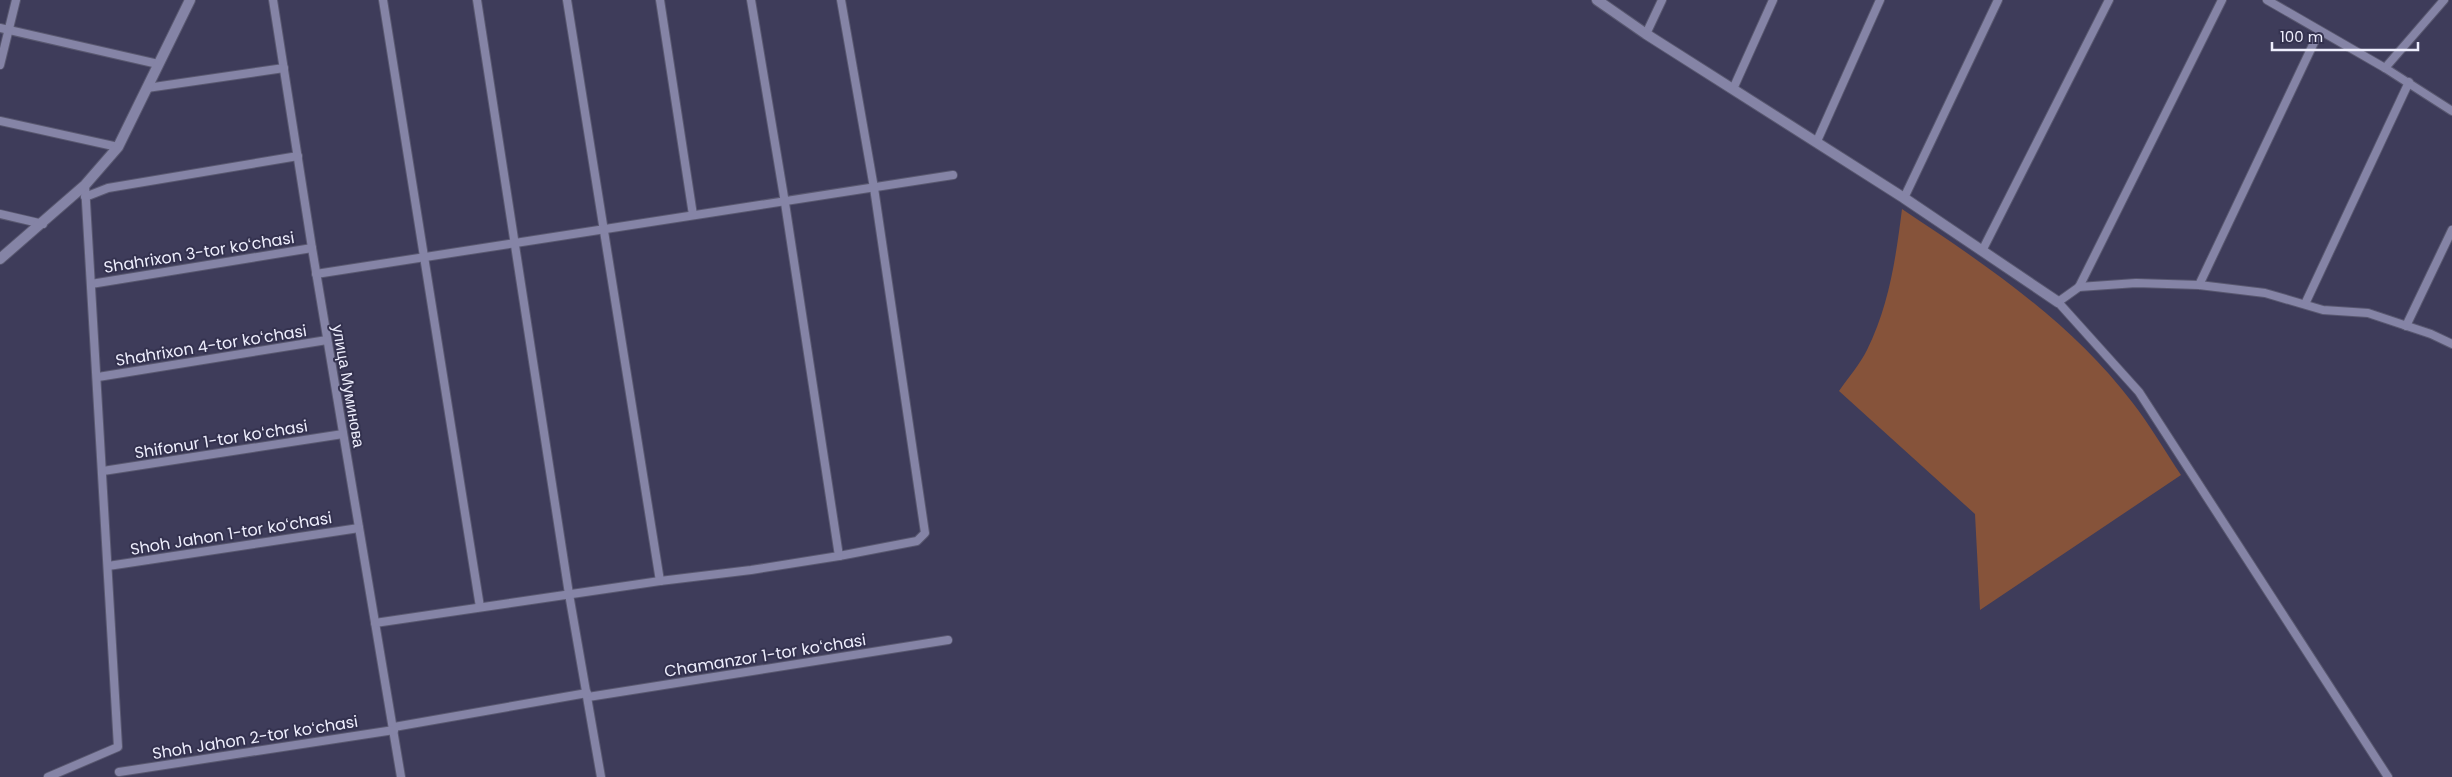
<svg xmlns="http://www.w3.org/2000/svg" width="2452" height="777" font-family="Poppins,sans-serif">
  <rect width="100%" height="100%" fill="#3e3c5a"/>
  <path fill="#86533a" d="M1902,209c84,56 168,112 230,193 18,23 33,49 49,73l-201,135 -5,-96 -136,-123c9,-13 21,-27 28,-41 22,-44 29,-93 35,-141z"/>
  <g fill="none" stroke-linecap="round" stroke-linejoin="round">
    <defs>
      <g id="minor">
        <polyline points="273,0 312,248 401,777"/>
        <polyline points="383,0 480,607"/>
        <polyline points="477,0 569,594 601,777"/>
        <polyline points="567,0 660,581"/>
        <polyline points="660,0 693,215"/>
        <polyline points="2222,0 2079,287 2058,302 2139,392 2388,777"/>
        <polyline points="2267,0 2385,68 2452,111"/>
        <polyline points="0,28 158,64"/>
        <polyline points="1646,34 1662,0"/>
        <polyline points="0,65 16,0"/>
        <polyline points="2385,68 2444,0"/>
        <polyline points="147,88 284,68"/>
        <polyline points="1733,89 1773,0"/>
        <polyline points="0,121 118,147"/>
        <polyline points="1817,141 1880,0"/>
        <polyline points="85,197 108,188 298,156"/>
        <polyline points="1904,198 1998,0"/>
        <polyline points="0,214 43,224"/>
        <polyline points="1983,249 2109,0"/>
        <polyline points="316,274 953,175"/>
        <polyline points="91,284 312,248"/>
        <polyline points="2199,285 2319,32"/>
        <polyline points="2079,287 2136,283 2199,285 2265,293 2323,310 2368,313 2431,334 2452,344"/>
        <polyline points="2305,304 2409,82"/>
        <polyline points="2406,326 2452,230"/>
        <polyline points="98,377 327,340"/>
        <polyline points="103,471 343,434"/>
        <polyline points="839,556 917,541 925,533 874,188 841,0"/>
        <polyline points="108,566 359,528"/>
        <polyline points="375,623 660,581 751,570 839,556 785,203 751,0"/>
        <polyline points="588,697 948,640"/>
        <polyline points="394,727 587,693"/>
        <polyline points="119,772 394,730"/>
        <polyline points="48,777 118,747 85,185"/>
      </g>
      <g id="tertiary">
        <polyline points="1597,0 1646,34 1904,198 2058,302"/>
        <polyline points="0,259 85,185 118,147 190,0"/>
      </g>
    </defs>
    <use href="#minor" stroke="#595870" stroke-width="10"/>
    <use href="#tertiary" stroke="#595870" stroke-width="12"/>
    <use href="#minor" stroke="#8584a6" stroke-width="8"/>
    <use href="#tertiary" stroke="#8584a6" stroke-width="10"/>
  </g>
  <g text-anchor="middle" stroke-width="4" stroke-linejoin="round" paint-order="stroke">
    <g font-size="16" fill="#eeeefd" stroke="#34324f">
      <text transform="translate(199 252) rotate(-9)" y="6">Shahrixon 3-tor koʻchasi</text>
      <text transform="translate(211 345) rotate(-9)" y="6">Shahrixon 4-tor koʻchasi</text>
      <text transform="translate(349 386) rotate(80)" y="6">улица Муминова</text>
      <text transform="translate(221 439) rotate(-9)" y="6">Shifonur 1-tor koʻchasi</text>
      <text transform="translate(231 533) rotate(-9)" y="6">Shoh Jahon 1-tor koʻchasi</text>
      <text transform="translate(765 655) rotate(-9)" y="6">Chamanzor 1-tor koʻchasi</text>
      <text transform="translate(255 737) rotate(-9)" y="6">Shoh Jahon 2-tor koʻchasi</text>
    </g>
  </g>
  <path d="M2272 42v8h146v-8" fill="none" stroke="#eeeefd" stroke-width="2.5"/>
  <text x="2280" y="42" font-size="15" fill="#eeeefd" stroke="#34324f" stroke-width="4" paint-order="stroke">100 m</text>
</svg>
